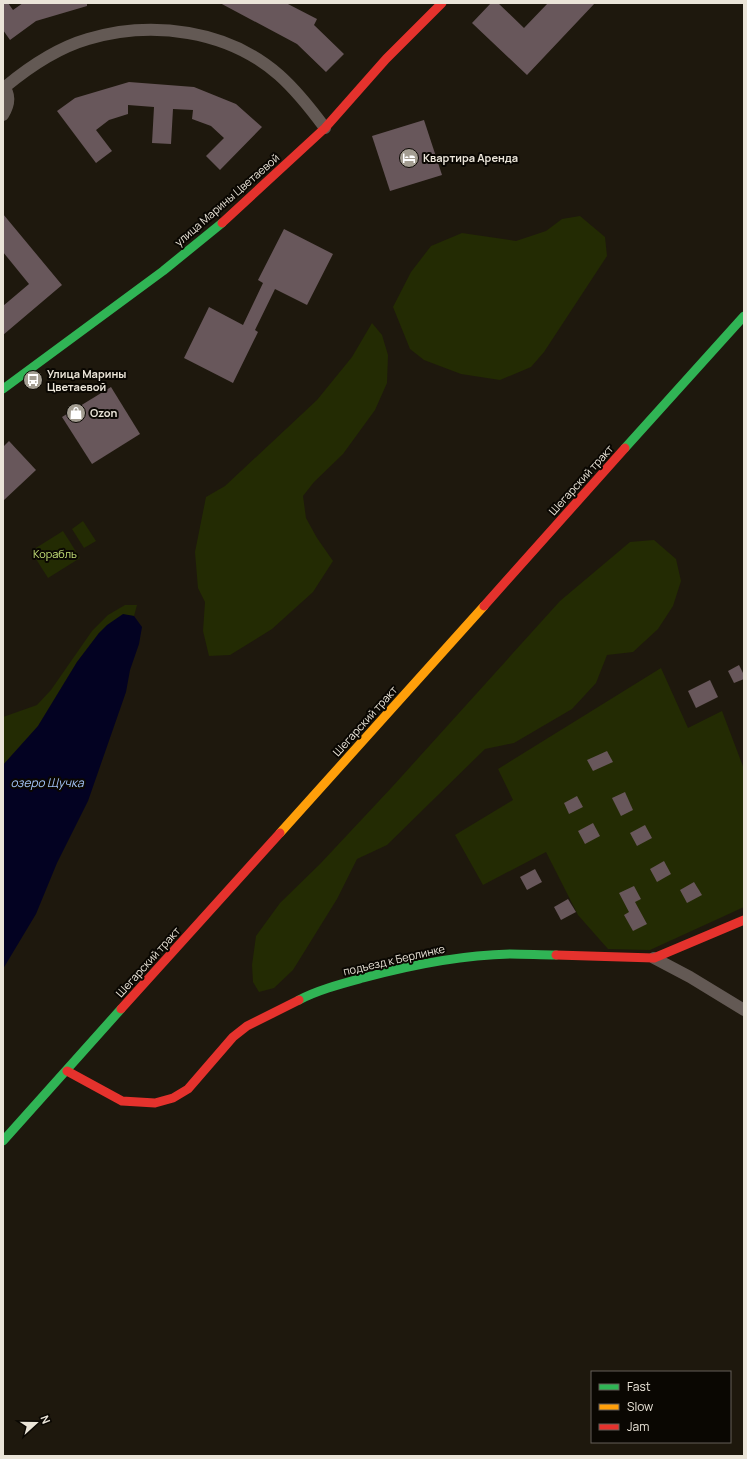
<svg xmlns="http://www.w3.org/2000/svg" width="747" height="1459" font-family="Manrope,sans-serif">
  <rect width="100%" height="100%" fill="#1e180d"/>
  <g fill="#232b03">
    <polygon points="580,216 605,237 607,256 544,352 531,367 500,380 461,374 424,360 410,349 393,307 411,272 431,246 462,233 516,241 546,231 562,219"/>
    <polygon points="372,323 382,335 388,355 387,383 375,410 343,454 314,482 303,496 306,518 317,538 333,561 313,592 272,629 230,655 209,656 203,631 205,602 198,588 195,552 206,497 225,486 317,400 352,357"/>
    <polygon points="83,521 96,541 84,548 72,529"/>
    <polygon points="63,531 80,558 48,578 31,551"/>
    <polygon points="654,540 676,559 681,581 673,606 658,629 633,652 607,655 596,683 572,709 514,743 485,749 387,845 357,859 337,899 293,970 274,988 259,992 253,982 252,965 256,936 280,903 320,864 393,786 560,601 630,542"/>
    <polygon points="125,605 137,605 134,616 123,615 99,633 77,662 38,726 3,765 3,717 37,705 51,690 92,631 108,615"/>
    <polygon points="661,668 688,728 722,711 744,769 744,907 650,950 608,949 578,915 546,852 483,885 455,835 513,800 498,769"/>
  </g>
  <polygon fill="#030222" points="123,614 134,616 142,627 139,644 130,670 126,692 88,801 57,863 36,914 3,969 3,765 38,726 77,662 99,633 107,625"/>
  <g fill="#68575b">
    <polygon points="3,3 8,3 13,10 23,3 87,3 87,6 36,21 10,40 3,30"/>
    <polygon points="220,3 286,3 317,19 314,25 344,54 326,72 297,44"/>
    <polygon points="491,3 498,3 524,28 548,3 595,3 527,75 472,23"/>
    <polygon points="129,82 194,87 236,104 262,127 220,170 206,156 224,138 211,126 192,119 193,110 173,109 171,144 152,143 154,107 128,105 128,114 109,120 96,130 112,151 96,163 57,111 75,98"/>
    <polygon points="424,120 442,175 390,191 372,136"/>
    <polygon points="3,214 62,285 3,335 3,306 29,284 3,252"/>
    <polygon points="284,229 333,254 307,305 275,289 255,330 258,332 233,383 184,358 209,307 243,325 263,283 258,280"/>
    <polygon points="111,387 140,434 92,464 62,417"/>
    <polygon points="9,441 36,470 3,501 3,447"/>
    <polygon points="739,665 744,675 744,679 734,683 728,671"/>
    <polygon points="710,680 718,697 696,708 688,691"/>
    <polygon points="607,751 613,762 593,771 587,760"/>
    <polygon points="625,792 633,810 621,816 612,798"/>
    <polygon points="577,796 583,807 569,814 564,803"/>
    <polygon points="593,823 600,836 585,844 578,831"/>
    <polygon points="645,825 652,838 637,846 630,833"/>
    <polygon points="664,861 671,874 657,882 650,869"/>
    <polygon points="535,869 542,882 527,890 520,877"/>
    <polygon points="694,882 702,895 687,903 680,890"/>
    <polygon points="634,886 641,899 635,902 647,924 633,931 624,915 629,912 619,893"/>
    <polygon points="568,899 576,912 561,920 554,907"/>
  </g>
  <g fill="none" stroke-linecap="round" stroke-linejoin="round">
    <g stroke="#635954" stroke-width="12">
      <path d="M3,86c8,9 6,19 0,29"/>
      <path d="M5,87c24,-20 52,-39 83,-48 64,-19 140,-9 191,36 18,16 32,34 46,53"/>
      <polyline points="654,958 690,977 744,1010"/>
    </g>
    <g stroke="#30b455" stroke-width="9">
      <polyline points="3,389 163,271 222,223"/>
      <polyline points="625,448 744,316"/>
      <path d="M299,1000c19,-10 42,-16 64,-22 48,-13 97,-23 147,-24 16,0 31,1 46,1"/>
      <polyline points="3,1141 121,1009"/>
    </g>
    <polyline stroke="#ff9f0a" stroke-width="9" points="280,833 484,606"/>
    <g stroke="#e5322d" stroke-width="9">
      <polyline points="222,223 325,128 386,59 442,3"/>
      <polyline points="484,606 625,448"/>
      <polyline points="556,955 654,958 744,920"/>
      <polyline points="121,1009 280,833"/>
      <polyline points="67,1071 122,1101 155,1103 173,1098 188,1089 233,1037 247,1026 299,1000"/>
    </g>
  </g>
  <defs>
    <symbol id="hotel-disc" viewBox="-11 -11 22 22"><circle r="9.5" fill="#a39d91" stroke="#0a0702"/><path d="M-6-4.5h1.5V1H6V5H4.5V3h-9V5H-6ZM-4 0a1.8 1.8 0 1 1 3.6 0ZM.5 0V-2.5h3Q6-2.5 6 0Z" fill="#fff"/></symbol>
    <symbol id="bus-disc" viewBox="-11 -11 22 22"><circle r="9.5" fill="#a39d91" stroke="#0a0702"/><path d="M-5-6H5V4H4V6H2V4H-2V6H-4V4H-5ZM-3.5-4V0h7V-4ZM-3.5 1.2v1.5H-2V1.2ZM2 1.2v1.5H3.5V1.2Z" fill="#fff"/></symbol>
    <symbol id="shop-disc" viewBox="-11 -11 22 22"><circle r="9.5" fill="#a39d91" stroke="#0a0702"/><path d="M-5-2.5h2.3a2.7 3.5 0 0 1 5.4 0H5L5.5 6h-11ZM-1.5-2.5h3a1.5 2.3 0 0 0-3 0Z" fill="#fff"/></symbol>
  </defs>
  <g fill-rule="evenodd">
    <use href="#hotel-disc" x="398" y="147" width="22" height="22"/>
    <use href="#bus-disc" x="22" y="369" width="22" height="22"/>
    <use href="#shop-disc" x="65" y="402" width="22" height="22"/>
  </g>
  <g text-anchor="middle" stroke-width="4" stroke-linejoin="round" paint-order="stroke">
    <g font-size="11" font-weight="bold" fill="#eae4d8" stroke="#0a0702" text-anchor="start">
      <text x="423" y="162">Квартира Аренда</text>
      <text x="47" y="378">Улица Марины<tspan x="47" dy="13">Цветаевой</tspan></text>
      <text x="90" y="417">Ozon</text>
    </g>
    <g font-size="11" fill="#eae4d8" stroke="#0a0702">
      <text transform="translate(227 200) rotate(-41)" y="4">улица Марины Цветаевой</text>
      <text transform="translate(581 480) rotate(-48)" y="4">Шегарский тракт</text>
      <text transform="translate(365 721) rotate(-48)" y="4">Шегарский тракт</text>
      <text transform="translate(394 960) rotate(-13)" y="4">подъезд к Берлинке</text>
      <text transform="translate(148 962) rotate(-48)" y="4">Шегарский тракт</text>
    </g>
    <g font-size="11" fill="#c5e178" stroke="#0a0702">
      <text x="55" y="558">Корабль</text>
    </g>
    <g font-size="12" font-style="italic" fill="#a1c0f3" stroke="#0a0702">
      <text x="47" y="787">озеро Щучка</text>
    </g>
  </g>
  <rect width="747" height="1459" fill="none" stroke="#eae4d8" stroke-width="8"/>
  <rect x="591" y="1371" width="140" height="72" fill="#0a0702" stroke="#645f58"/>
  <rect x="599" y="1384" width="20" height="6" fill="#30b455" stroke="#645f58"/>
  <text x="627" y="1391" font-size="12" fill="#eae4d8">Fast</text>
  <rect x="599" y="1404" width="20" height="6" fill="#ff9f0a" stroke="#645f58"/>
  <text x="627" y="1411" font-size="12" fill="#eae4d8">Slow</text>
  <rect x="599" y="1424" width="20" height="6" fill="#e5322d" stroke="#645f58"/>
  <text x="627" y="1431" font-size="12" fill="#eae4d8">Jam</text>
  <g transform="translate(36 1423) rotate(69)" stroke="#0a0702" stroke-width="3" paint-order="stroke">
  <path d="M0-3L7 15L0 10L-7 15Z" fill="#eae4d8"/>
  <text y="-6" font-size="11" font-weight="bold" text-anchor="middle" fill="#eae4d8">N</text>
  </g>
</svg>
